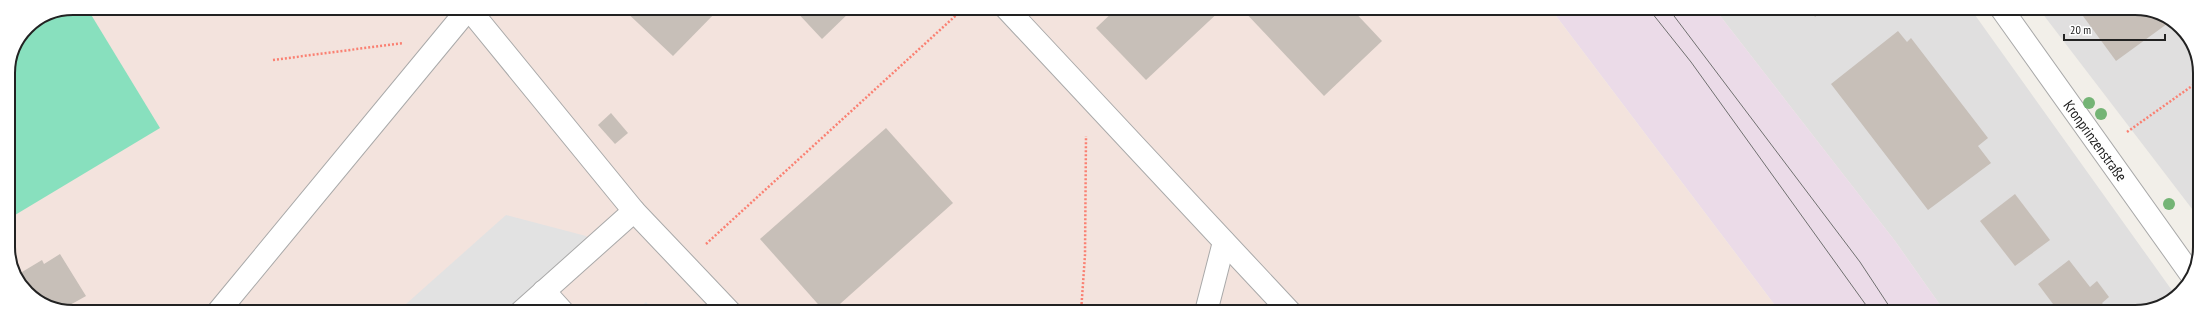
<svg xmlns="http://www.w3.org/2000/svg" width="2208" height="320" font-family="'PT Sans Narrow',sans-serif">
  <rect width="100%" height="100%" fill="#f2efe9"/>
  <g fill="#e0dfdf">
    <polygon points="1714,8 1970,8 2176,296 2135,312 1945,312 1895,241"/>
    <polygon points="2039,9 2143,9 2178,24 2199,60 2199,218"/>
  </g>
  <polygon fill="#ebdbe8" points="1550,8 1714,8 1895,241 1945,312 1780,312"/>
  <polygon fill="#f3e3dd" points="73,8 1550,8 1780,312 65,311 30,296 10,264 8,73 27,27"/>
  <polygon fill="#88e0be" points="73,8 87,8 160,128 10,218 8,73 27,27"/>
  <g fill="#e2e2e2">
    <polygon points="506,215 586,236 598,251 532,312 397,312"/>
    <polygon points="646,302 654,312 635,312"/>
  </g>
  <g fill="#c7bfb8">
    <polygon points="622,8 720,8 673,56"/>
    <polygon points="793,8 854,8 822,39"/>
    <polygon points="1117,8 1223,8 1146,80 1096,28"/>
    <polygon points="1241,8 1351,8 1382,41 1324,96"/>
    <polygon points="1809,8 1826,8 1815,17"/>
    <polygon points="2094,9 2143,9 2171,21 2116,61 2083,16"/>
    <polygon points="1898,31 1907,42 1911,38 1988,138 1978,146 1991,163 1928,210 1831,84"/>
    <polygon points="611,113 628,133 615,144 598,125"/>
    <polygon points="886,128 953,203 831,312 825,312 760,239"/>
    <polygon points="2015,194 2050,240 2015,266 1980,221"/>
    <polygon points="60,254 86,296 70,305 74,311 65,311 30,296 17,275 42,260 44,264"/>
    <polygon points="2069,260 2090,287 2097,281 2109,297 2102,303 2109,312 2059,312 2038,284"/>
  </g>
  <g fill="none" stroke-linecap="round" stroke-linejoin="round">
    <defs>
      <g id="minor">
        <polyline points="1006,8 1290,312"/>
        <polyline points="2001,8 2190,273"/>
        <polyline points="469,9 634,211 730,312"/>
        <polyline points="544,291 563,312"/>
        <polyline points="218,312 469,8"/>
        <polyline points="521,312 634,211"/>
        <polyline points="1206,312 1224,242"/>
      </g>
    </defs>
    <use href="#minor" stroke="#a9a9a9" stroke-width="24"/>
    <g stroke="#fa8072" stroke-width="2.5" stroke-dasharray="2 2" stroke-linecap="butt">
      <polyline points="273,60 403,43"/>
      <polyline points="2127,132 2199,81"/>
      <polyline points="706,244 964,8"/>
      <polyline points="1081,312 1085,255 1086,136"/>
    </g>
    <use href="#minor" stroke="#fff" stroke-width="22"/>
    <g stroke="#707070" stroke-width="1">
      <polyline points="1648,8 1691,62 1871,312"/>
      <polyline points="1668,8 1860,262 1893,312"/>
    </g>
  </g>
  <g fill="#74b475">
    <circle cx="2089" cy="103" r="6"/>
    <circle cx="2101" cy="114" r="6"/>
    <circle cx="2169" cy="204" r="6"/>
  </g>
  <g text-anchor="middle" stroke-width="3" stroke-linejoin="round" paint-order="stroke">
    <g font-size="15" fill="#222" stroke="#fff">
      <text transform="translate(2095 141) rotate(54)" y="5">Kronprinzenstraße</text>
    </g>
  </g>
  <path d="M0 0H2208V320H0ZM73 15H2135A58 58 0 0 1 2193 73V247A58 58 0 0 1 2135 305H73A58 58 0 0 1 15 247V73A58 58 0 0 1 73 15Z" fill="#fff" fill-rule="evenodd"/>
  <path fill="none" stroke="#222" stroke-width="2" d="M73 15H2135A58 58 0 0 1 2193 73V247A58 58 0 0 1 2135 305H73A58 58 0 0 1 15 247V73A58 58 0 0 1 73 15Z"/>
  <path d="M2064 34v6h101v-6" fill="none" stroke="#222222" stroke-width="2"/>
  <text x="2070" y="34" font-size="12" fill="#222222" stroke="#ffffff" stroke-width="3" paint-order="stroke">20 m</text>
</svg>
